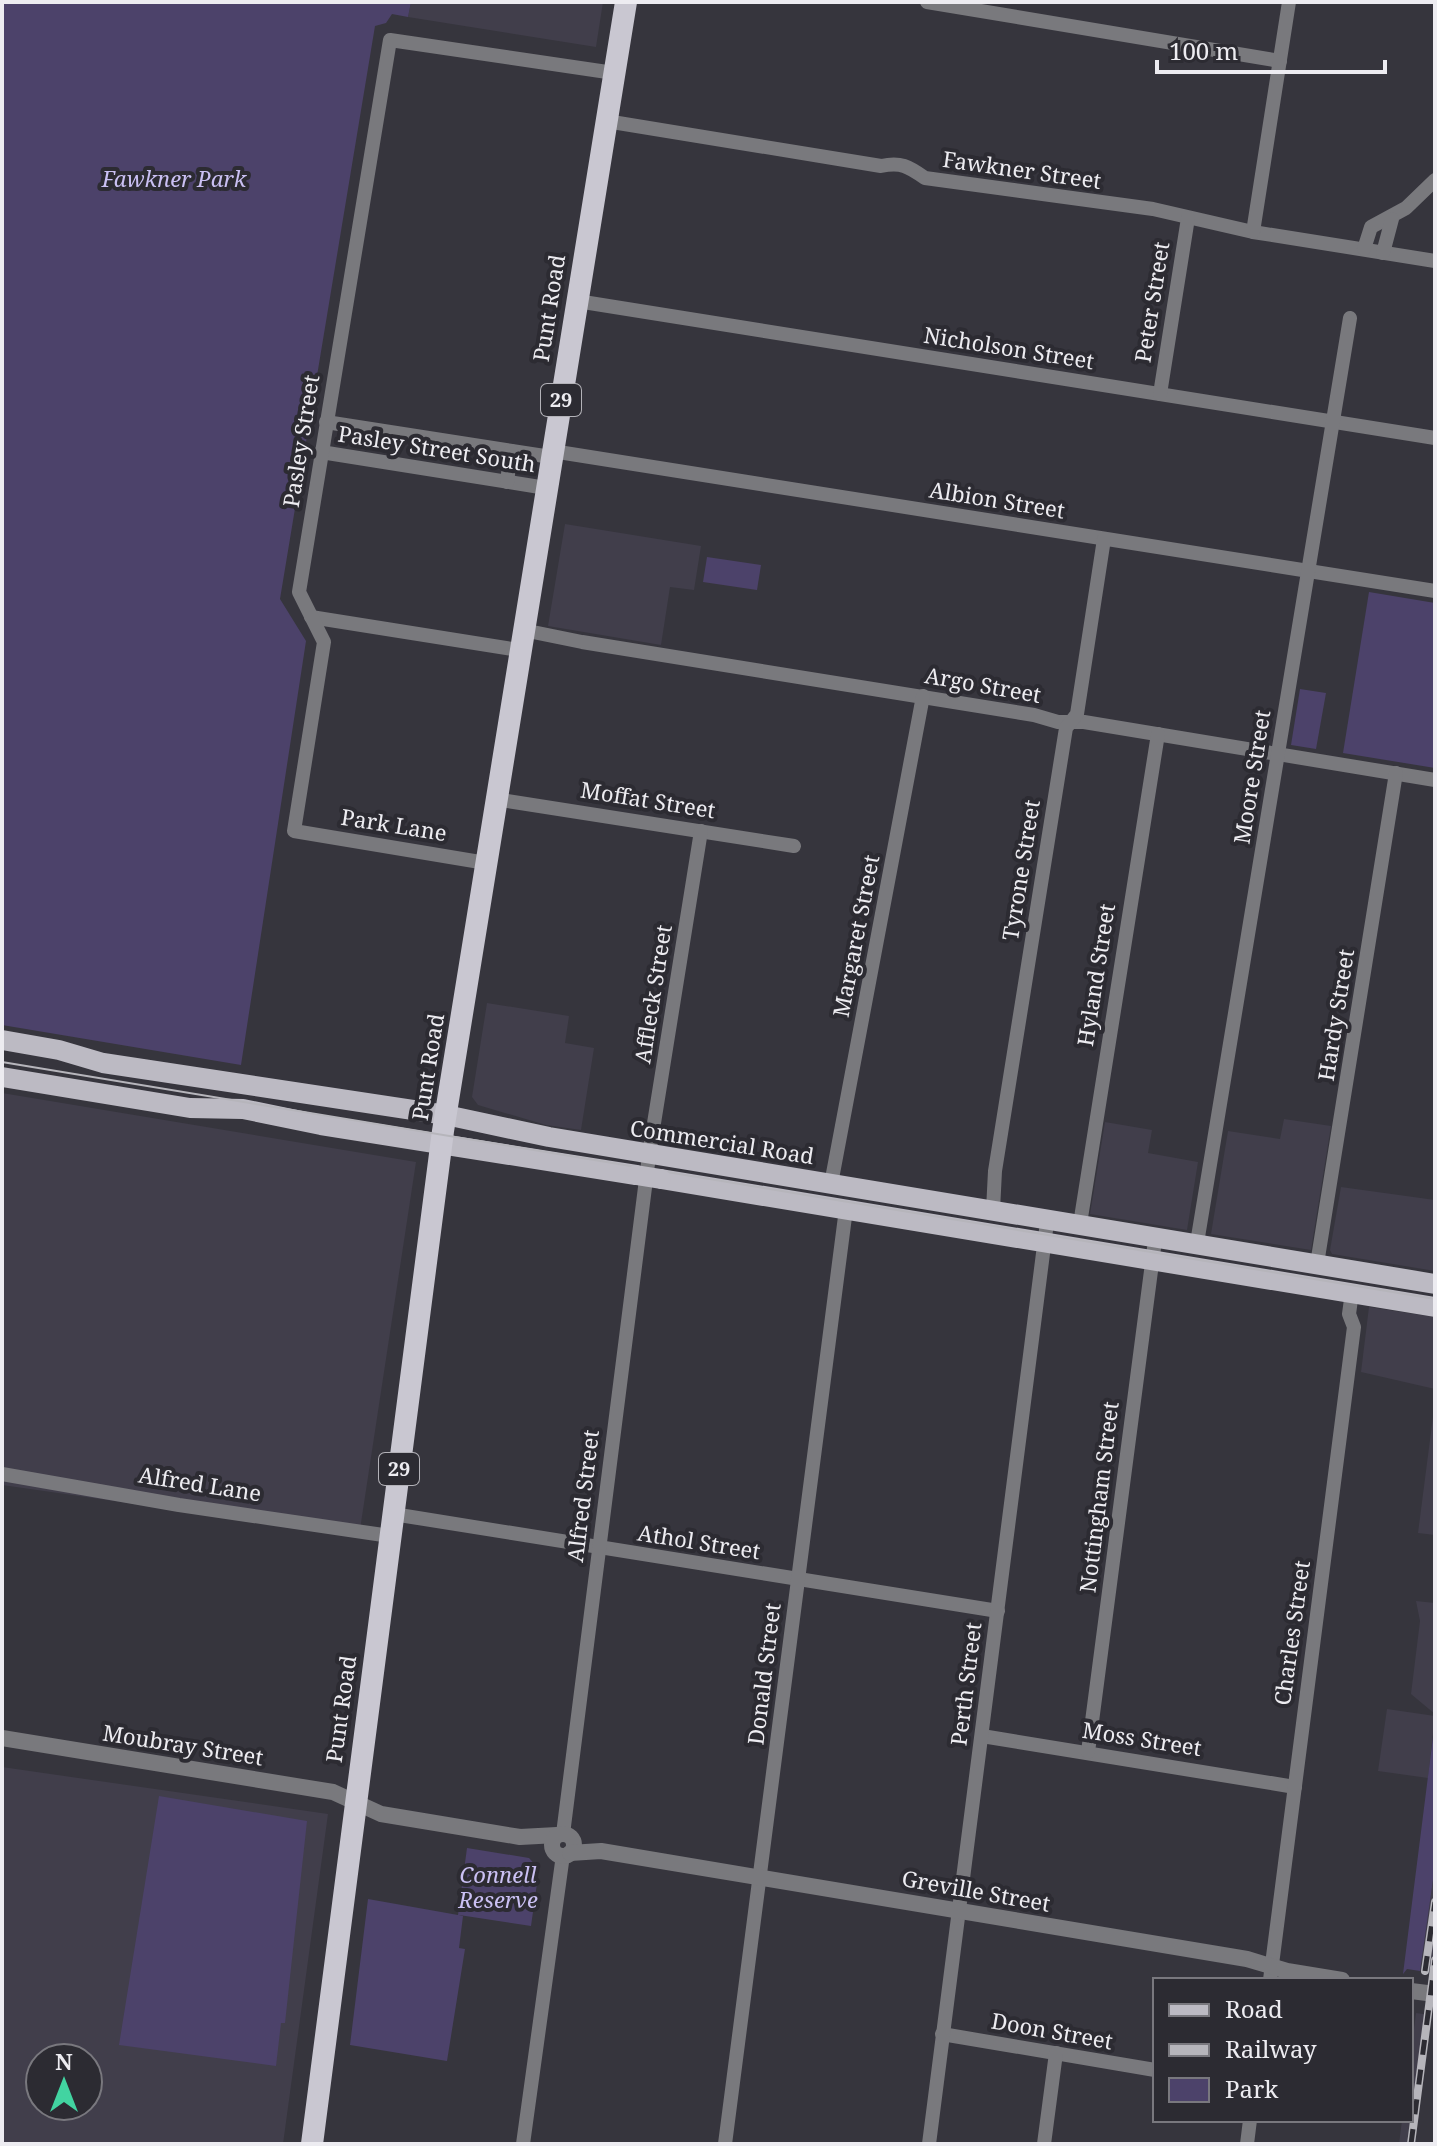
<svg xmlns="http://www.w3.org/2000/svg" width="1437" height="2146" font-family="'Noto Serif',serif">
  <rect width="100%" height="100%" fill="#36353d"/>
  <g fill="#413e4b" fill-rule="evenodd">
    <polygon points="411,2 603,2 596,47 408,17"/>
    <polygon points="565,524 701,546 694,590 670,587 661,645 548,626"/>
    <polygon points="487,1003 569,1016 565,1043 594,1048 581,1130 546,1125 478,1105 472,1097"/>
    <polygon points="2,1093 416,1162 359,1536 2,1485"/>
    <polygon points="1284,1119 1331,1126 1311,1250 1211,1234 1228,1131 1280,1139"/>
    <polygon points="1105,1122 1152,1130 1148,1153 1198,1162 1187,1230 1090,1214"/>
    <polygon points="1341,1187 1435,1200 1435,1271 1332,1254 1330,1250"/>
    <polygon points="1369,1307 1435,1317 1435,1389 1361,1372"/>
    <polygon points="1435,1401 1435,1535 1418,1533"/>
    <polygon points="1416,1601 1435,1603 1435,1714 1411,1694 1420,1621"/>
    <polygon points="1387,1709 1435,1716 1428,1778 1378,1771"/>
    <path d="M2,1767l326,47 -45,330h-281zM40,2058h48v48h-48z"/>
    <polygon points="1435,1866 1435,1972 1420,1971"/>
    <polygon points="1416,2013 1430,2015 1420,2098 1414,2144 1399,2144 1402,2120 1411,2120 1411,2052"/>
  </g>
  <g fill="#4c426a">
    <polygon points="2,2 411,2 408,17 392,14 386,23 375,26 280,599 306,641 241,1065 2,1025"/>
    <polygon points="707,557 761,565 757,590 703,582"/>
    <polygon points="1369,592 1435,603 1435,768 1343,753"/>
    <polygon points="1300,689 1326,693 1316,749 1291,745"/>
    <polygon points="1435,1721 1435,1866 1420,1971 1407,1969 1403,1974"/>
    <polygon points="159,1796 307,1821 285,2023 281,2023 276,2066 119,2045"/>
    <polygon points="467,1848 529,1858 539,1869 531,1926 459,1915 463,1916 459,1948 465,1949 447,2061 350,2045 368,1899 458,1915"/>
  </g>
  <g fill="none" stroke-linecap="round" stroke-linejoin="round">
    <g stroke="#79797d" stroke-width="14">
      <polyline points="927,2 1280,61"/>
      <path d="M606,121l275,45c20,-4 27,0 44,12l228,31 100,23 182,29"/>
      <polyline points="1253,232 1289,2"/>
      <polyline points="1364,249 1371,227 1406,208 1435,180"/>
      <polyline points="1383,253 1392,219"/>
      <polyline points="577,301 1435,438"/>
      <polyline points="1160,394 1188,218"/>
      <polyline points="326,422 551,457"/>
      <polyline points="552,451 1435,591"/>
      <polyline points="321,452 546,488"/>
      <polyline points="507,482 511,451"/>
      <polyline points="311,617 519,650"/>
      <polyline points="523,630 582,642 1034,715 1058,722 1084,722 1435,780"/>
      <polyline points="495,799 794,846"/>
      <polyline points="486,863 294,831 324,642 299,592 390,40 614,73"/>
      <polyline points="831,1184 923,696"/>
      <polyline points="993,1210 995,1171 1066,728 1077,714 1104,539"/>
      <polyline points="1080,1224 1158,734"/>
      <polyline points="1197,1243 1350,318"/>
      <polyline points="1317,1264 1396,773"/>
      <polyline points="2,1474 179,1505 390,1536"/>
      <polyline points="393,1514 998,1611"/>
      <polyline points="982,1736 1295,1787"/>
      <polyline points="1088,1752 1154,1248"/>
      <polyline points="563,1834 650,1148 701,831"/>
      <polyline points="1270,1980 1354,1327 1349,1314 1352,1292"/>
      <polyline points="942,2034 1155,2070"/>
      <polyline points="523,2144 563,1855"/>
      <polyline points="725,2144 846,1209"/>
      <polyline points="929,2144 1046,1230"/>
      <polyline points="1044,2144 1056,2053"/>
      <polyline points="1247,2144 1250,2120"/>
    </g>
    <g stroke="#79797d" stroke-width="16">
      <polyline points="2,1738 333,1792 381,1814 520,1837 557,1835"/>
      <circle cx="563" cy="1845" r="11"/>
      <polyline points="570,1853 601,1851 1247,1959 1287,1971 1342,1980"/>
      <polyline points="1411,1991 1435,1994"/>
    </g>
    <g stroke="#bcbac3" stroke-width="20">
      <polyline points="2,1040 59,1050 103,1063 446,1115 549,1137 1435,1284"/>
      <polyline points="2,1077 190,1108 243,1109 321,1125 636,1175"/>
      <polyline points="661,1179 1435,1307"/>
    </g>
    <polyline stroke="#c9c7d1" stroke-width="22" points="312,2144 443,1131 626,2"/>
    <polyline stroke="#b6b5bb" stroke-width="2" points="2,1062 1435,1299"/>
    <defs>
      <g id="rail">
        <polyline points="1425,1971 1435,1902"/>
        <polyline points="1411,2144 1435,1960"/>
      </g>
    </defs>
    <use href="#rail" stroke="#b6b5bb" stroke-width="8"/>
    <use href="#rail" stroke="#2c2b32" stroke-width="5" stroke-dasharray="15" stroke-linecap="butt"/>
    <polyline stroke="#bcbac3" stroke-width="20" points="636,1175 661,1179"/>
  </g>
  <g text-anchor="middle" stroke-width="8" stroke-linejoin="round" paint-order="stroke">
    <g fill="#2c2b32" stroke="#b3b2b8" stroke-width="2">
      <rect x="541" y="384" width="40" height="32" rx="6"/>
      <rect x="379" y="1453" width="40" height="32" rx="6"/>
    </g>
    <g font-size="20" font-weight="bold" fill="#edecf1">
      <text x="561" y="407">29</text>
      <text x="399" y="1476">29</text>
    </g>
    <g font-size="22" fill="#edecf1" stroke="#2c2b32">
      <text transform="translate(1022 170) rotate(8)" y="8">Fawkner Street</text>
      <text transform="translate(1152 302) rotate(-81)" y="8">Peter Street</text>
      <text transform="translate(549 308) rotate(-81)" y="8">Punt Road</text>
      <text transform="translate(1009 348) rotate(9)" y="8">Nicholson Street</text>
      <text transform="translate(301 441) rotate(-81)" y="8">Pasley Street</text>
      <text transform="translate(437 449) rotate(9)" y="8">Pasley Street South</text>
      <text transform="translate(997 500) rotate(9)" y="8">Albion Street</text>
      <text transform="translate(983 685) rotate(10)" y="8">Argo Street</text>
      <text transform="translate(1252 777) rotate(-81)" y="8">Moore Street</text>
      <text transform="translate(648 800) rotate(9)" y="8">Moffat Street</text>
      <text transform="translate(394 825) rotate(9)" y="8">Park Lane</text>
      <text transform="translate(1021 870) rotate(-81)" y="8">Tyrone Street</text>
      <text transform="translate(856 936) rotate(-79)" y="8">Margaret Street</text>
      <text transform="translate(1096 975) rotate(-81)" y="8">Hyland Street</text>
      <text transform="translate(653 994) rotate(-81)" y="8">Affleck Street</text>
      <text transform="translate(1336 1015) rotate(-81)" y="8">Hardy Street</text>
      <text transform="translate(428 1067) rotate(-81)" y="8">Punt Road</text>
      <text transform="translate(722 1142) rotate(9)" y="8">Commercial Road</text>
      <text transform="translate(200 1484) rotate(9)" y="8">Alfred Lane</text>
      <text transform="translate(583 1496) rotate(-83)" y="8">Alfred Street</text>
      <text transform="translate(1099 1497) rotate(-83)" y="8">Nottingham Street</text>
      <text transform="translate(699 1542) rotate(9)" y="8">Athol Street</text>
      <text transform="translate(1292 1633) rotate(-82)" y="8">Charles Street</text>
      <text transform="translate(764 1674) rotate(-83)" y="8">Donald Street</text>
      <text transform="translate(966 1684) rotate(-83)" y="8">Perth Street</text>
      <text transform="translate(341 1709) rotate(-82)" y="8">Punt Road</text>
      <text transform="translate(1142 1739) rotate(9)" y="8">Moss Street</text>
      <text transform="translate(183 1745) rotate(9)" y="8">Moubray Street</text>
      <text transform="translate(976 1891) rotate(10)" y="8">Greville Street</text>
      <text transform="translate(1052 2031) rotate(10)" y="8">Doon Street</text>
    </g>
    <g font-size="22" font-style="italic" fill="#cac0f3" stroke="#2c2b32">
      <text x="174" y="187">Fawkner Park</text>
      <text x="498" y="1883">Connell<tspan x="498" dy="25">Reserve</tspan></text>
    </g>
  </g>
  <rect width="1437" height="2146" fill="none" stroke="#edecf1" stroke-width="8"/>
  <rect x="1153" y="1978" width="260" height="144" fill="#2c2b32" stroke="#79787e" stroke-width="2"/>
  <rect x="1169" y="2004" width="40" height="12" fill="#bcbac3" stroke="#79787e" stroke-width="2"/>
  <text x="1225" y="2018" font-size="24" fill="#edecf1">Road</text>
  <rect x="1169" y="2044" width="40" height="12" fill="#b6b5bb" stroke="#79787e" stroke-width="2"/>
  <text x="1225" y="2058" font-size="24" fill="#edecf1">Railway</text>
  <rect x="1169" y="2078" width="40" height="24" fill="#4c426a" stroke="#79787e" stroke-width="2"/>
  <text x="1225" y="2098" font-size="24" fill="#edecf1">Park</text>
  <g transform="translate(64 2082)"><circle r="38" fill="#2c2b32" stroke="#79787e" stroke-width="2"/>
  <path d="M0-6L14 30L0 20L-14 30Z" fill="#42d4a1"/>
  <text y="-12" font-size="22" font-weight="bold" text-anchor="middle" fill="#edecf1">N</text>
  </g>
  <path d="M1157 60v12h228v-12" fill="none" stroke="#edecf1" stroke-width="4"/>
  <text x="1169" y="60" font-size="24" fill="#edecf1" stroke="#2c2b32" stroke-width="6" paint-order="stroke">100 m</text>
</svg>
